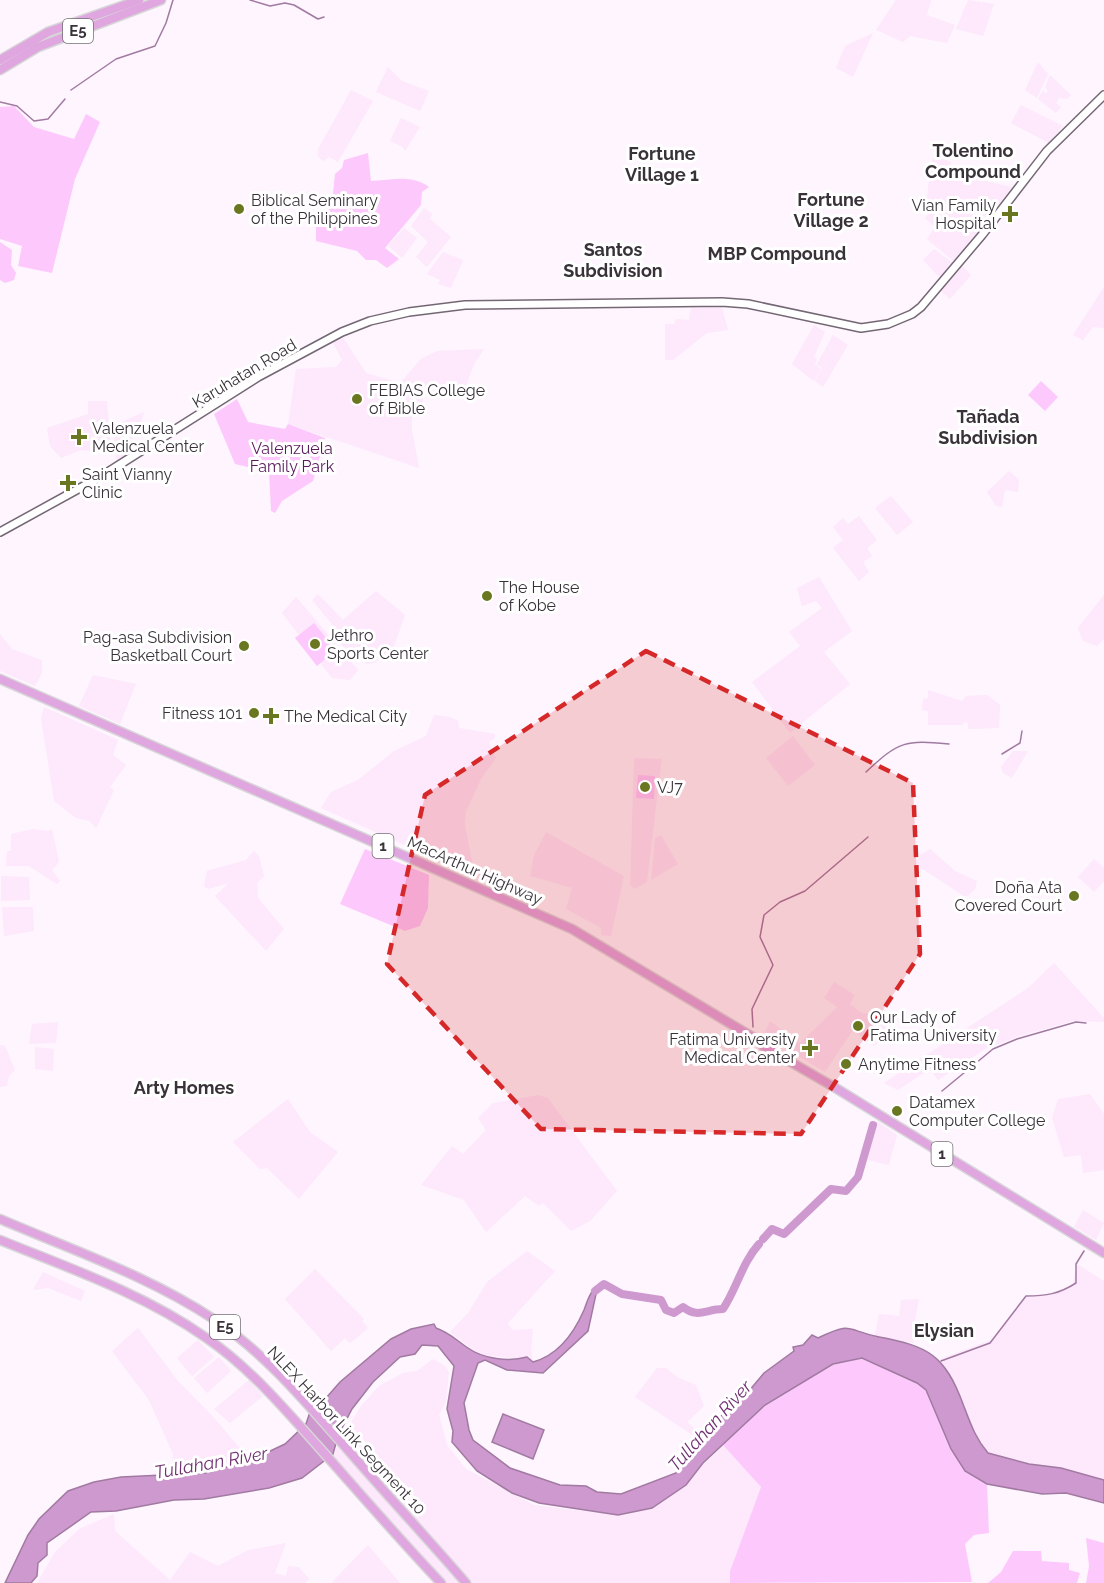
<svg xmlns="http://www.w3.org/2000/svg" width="1104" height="1583" font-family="Raleway,sans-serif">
  <rect width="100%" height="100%" fill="#fef5fe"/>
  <g fill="#fde8fc">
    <polygon points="896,0 931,0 927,15 955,25 947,43 910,36 903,42 876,30"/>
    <polygon points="968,0 981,2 981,6 982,2 994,4 983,36 956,29"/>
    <polygon points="873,33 853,77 836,68 845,46"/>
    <polygon points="1038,62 1048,74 1037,98 1025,90"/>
    <polygon points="388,67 402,81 429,91 420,111 376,92"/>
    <polygon points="1050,75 1071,95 1067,99 1059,98 1056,103 1061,107 1056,113 1038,99 1043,90 1046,94 1048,91 1045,87"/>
    <polygon points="351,90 373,101 338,162 329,157 323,161 318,156 318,149"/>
    <polygon points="1021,105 1063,126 1049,143 1011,123"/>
    <polygon points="401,118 420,127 405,151 403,147 390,141"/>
    <polygon points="938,154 951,163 949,173 1012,187 989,218 974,213 988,219 956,263 927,239 935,227 925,218 931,211 927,206 927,197 931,162"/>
    <polygon points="424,208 432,214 430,219 451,237 427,267 416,257 428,242 411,226"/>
    <polygon points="404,228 417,238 402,258 388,246"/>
    <polygon points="934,249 954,264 941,279 923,260"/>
    <polygon points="443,252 463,260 451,288 438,284 440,280 427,274"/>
    <polygon points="962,266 971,275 950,299 940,290"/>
    <polygon points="1104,287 1104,328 1093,327 1083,340 1073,335"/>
    <polygon points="691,307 722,308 728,330 707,333 673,360 665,360 665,324 674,324 676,319 689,320"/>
    <polygon points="814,325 825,332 814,357 817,359 815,364 821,369 814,381 792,364"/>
    <polygon points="833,335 848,345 823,387 815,381 822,368 817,364"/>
    <polygon points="342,336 366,373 400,383 421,359 437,351 484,349 474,364 464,391 423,386 423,407 412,411 412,430 419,468 288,424 296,369 336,367 342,360 332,341"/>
    <polygon points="88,401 107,401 111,453 81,450 61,458 50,446 47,428 88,414"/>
    <polygon points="144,412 138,433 124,445 131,455 117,463 113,426"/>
    <polygon points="1009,471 1019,480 1018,492 1005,490 1002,507 996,506 987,492"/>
    <polygon points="891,496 913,522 897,535 875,508"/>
    <polygon points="859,516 877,540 867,548 872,556 863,562 869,572 859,581 833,548 843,540 833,527 843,518 848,524"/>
    <polygon points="819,577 852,631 824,652 850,684 790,733 752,682 800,646 789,632 822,608 816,601 802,606 797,588"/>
    <polygon points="376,591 405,615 394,646 374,663 366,664 361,654 354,659 338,641 343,637 312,600 318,594 343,620"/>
    <polygon points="1104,595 1104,639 1097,646 1083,641 1078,628"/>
    <polygon points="296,597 358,670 350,680 332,678 282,613"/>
    <polygon points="0,634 12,649 42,660 42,673 35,686 0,671"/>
    <polygon points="93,675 136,684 120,724 79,706"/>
    <polygon points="928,690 962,701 966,696 987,695 1000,705 999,728 968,729 968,723 964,722 963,725 928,725 928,711 922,710 923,699 928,698"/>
    <polygon points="44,707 118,740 113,755 126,765 110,787 114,790 96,828 90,821 76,818 54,801 41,718"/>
    <polygon points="434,715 450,717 458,721 459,728 495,734 495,738 489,742 496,758 481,779 466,812 465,824 475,876 321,808 331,792 358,780 394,751 426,736"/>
    <polygon points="793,736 815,765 788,786 766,758"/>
    <polygon points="1013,751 1028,751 1012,778 1003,773 1001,767"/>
    <polygon points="634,758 662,759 647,882 635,889 630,885"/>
    <polygon points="33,829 48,831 52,829 59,862 52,870 60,881 57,884 29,866 6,866 7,851 11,851 11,834"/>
    <polygon points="546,832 624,876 611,936 601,935 601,928 566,909 572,888 530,876 534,855"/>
    <polygon points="661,835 678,864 651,880 655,838"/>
    <polygon points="930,849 955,871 977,881 975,889 968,896 964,896 915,864 920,855"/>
    <polygon points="254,851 259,856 264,876 257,883 258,898 284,929 266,951 215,896 229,883 208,889 204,886 207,871 246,860"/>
    <polygon points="1094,859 1104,868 1104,881 1094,892 1078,877"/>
    <polygon points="1,876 29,877 30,900 1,901"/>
    <polygon points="2,907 33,907 34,931 4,936"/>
    <polygon points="1054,963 1104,1018 1104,1022 1073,1021 1019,1036 985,1049 938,1080 930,1069 898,1090 884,1083 1028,988"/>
    <polygon points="834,982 855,995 850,1004 862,1013 882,1014 892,1021 884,1033 886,1037 874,1046 853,1030 825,1072 763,1036 770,1021 800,1043 837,1007 824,998"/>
    <polygon points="58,1022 56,1043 29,1044 32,1024"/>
    <polygon points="0,1045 5,1046 15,1070 9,1076 7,1086 0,1087"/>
    <polygon points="35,1047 54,1049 53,1071 35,1069"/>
    <polygon points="1090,1094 1104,1114 1104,1170 1083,1173 1081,1155 1064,1157 1052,1118 1058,1099"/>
    <polygon points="538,1095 548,1098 617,1191 590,1221 571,1231 543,1203 539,1206 525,1196 486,1232 464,1200 421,1185 452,1146 463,1154 486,1130 478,1118 493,1103"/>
    <polygon points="288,1099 310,1132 338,1152 299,1199 267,1168 260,1169 233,1142"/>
    <polygon points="876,1121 897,1135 889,1165 864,1159"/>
    <polygon points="1083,1210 1104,1223 1096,1240 1074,1227"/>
    <polygon points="527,1251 555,1271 508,1323 512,1330 533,1329 531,1350 533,1362 527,1357 519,1359 480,1355 450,1332 468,1313 487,1282"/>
    <polygon points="1077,1264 1104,1281 1104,1480 1061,1468 1029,1464 987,1453 973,1434 940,1359 994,1339 1024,1297 1052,1295 1066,1290 1073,1283"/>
    <polygon points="315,1269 364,1319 362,1321 368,1328 350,1343 345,1338 331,1351 285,1299"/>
    <polygon points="43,1272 85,1291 81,1301 48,1288 33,1290"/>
    <polygon points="919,1299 912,1335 914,1343 875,1336 879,1314 899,1316 901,1300"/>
    <polygon points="138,1328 178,1381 215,1419 250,1460 171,1473 173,1454 149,1400 112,1351"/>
    <polygon points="198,1340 214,1357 192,1376 177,1358"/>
    <polygon points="219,1357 231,1371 207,1393 194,1378"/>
    <polygon points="433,1359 445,1366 449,1372 446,1402 439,1415 447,1445 466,1469 534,1505 618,1515 652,1508 677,1491 723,1445 761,1487 730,1571 730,1583 434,1583 328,1465 342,1437 361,1406 379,1386 403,1373 417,1371"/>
    <polygon points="657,1368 666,1368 677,1377 696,1385 704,1406 687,1422 698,1432 694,1436 635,1397"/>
    <polygon points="249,1380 263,1396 230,1423 214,1409"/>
    <polygon points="114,1514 115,1531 170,1580 190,1552 218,1566 248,1550 286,1543 275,1573 286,1576 288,1566 299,1567 309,1579 305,1583 37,1583 55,1552 79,1529"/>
    <polygon points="368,1545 400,1583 332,1583 333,1581"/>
  </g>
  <g fill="#fdc9fc">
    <polygon points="14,106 34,127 74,139 86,114 100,122 75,179 52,273 18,266 22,246 0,239 0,107"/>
    <path d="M368,153l3,28c21,-1 41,-7 58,6l-7,5 -1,13 -36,43 14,11 -12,9 -11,-8h-10l-9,-9 -41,-10v-26l8,-3 8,-9 3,-29 7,-6 2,-8z"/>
    <polygon points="0,242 12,250 11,265 16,273 14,280 5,283 0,280"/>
    <polygon points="1041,381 1058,397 1045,411 1028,395"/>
    <polygon points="237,399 248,422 285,429 288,424 325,438 313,481 282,501 275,513 271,511 269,472 235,464 214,414"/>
    <polygon points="314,623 336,650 317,666 295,638"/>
    <polygon points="638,775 655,776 654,799 636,798"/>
    <polygon points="365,849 429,875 428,908 420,926 405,931 340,904"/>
    <polygon points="852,1358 862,1358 888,1368 917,1383 926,1390 951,1449 965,1471 987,1484 989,1533 974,1535 965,1544 972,1582 730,1583 730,1571 761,1487 723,1445 765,1405 833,1364"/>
    <polygon points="1086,1538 1104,1543 1104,1583 1086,1583 1089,1566"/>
    <polygon points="1013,1551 1041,1551 1042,1561 1069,1563 1069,1570 1080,1573 1077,1583 988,1583 1001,1572"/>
  </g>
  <g fill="#ce99ce" stroke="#a17aa1" stroke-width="1.5">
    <path d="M601,1283l2,4 -7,7 -8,37 -45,42 -36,-3 -22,-10 -7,3 -14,40 5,27 4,10 37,28 50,17 26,1 11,6 24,2 55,-21 22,-34 23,-23 17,-12 26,-31 30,-22 -1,-4 10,-2 9,-10 6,3c35,-17 27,-8 61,-1 49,9 66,18 84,67 7,18 12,34 25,49l41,11 32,4 43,12v23l-38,-10 -24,1 -55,-10 -22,-13 -14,-22 -25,-59 -9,-7 -55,-25 -29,6 -68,41 -62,58 -17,22 -34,23 -34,7 -79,-12 -27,-10 -35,-22 -25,-29 1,-11 -6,-22 7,-43 -16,-20 -16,-1 -7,9 -15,3 -27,25 -21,27 -14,27 -5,18 -31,24 -33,10 -65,11 -30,1 -58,11 -25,1 -44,31v12l-9,8 -1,13 -6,7h-26l23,-48 11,-16 29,-28 26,-9 27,-5 84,-4 44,-12 36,-17 21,-20 5,-15 8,-3 21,-24 51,-43 20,-10 23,-5 2,4c14,5 20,12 32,20 15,11 41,14 59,9l6,5c26,-7 41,-29 51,-52 4,-11 7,-21 17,-27z"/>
    <polygon points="503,1414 544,1430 533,1459 492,1442"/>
  </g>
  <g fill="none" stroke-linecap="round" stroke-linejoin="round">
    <g stroke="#a17aa1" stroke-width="1.5">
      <polyline points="250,0 270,6 285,3 294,5 318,19 324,17"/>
      <polyline points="71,90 116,59 155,46 166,23 173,0"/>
      <polyline points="0,102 17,106 34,121 48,119 65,99"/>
      <polyline points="1002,754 1020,743 1022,731"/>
      <path d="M866,772c33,-31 39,-32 83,-28"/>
      <polyline points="753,1027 752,1009 773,965 760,937 764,915 780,902 805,891 868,837"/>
      <polyline points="942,1091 993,1049 1017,1039 1076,1022 1086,1023"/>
      <path d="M941,1361l49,-18 36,-47c20,0 33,-2 50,-13v-19l8,-13"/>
    </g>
    <g stroke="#ce99ce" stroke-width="8">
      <polyline points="763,1239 772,1229 784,1234 831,1189 846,1191 858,1177 873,1125"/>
      <path d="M595,1291l9,-7 18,10 39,6 5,10 8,3 9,-6c16,12 22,2 40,2 14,-21 19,-46 36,-65"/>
    </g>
    <defs>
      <polyline id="secondary" points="0,532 100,477 258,377 342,332 370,321 409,312 465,305 722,302 748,304 861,328 888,324 912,314 921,307 982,235 1047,151 1104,95"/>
      <g id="highway">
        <polyline points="0,60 48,32 139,0"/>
        <polyline points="0,70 38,47 161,0"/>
        <polyline points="0,679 572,929 761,1042 763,1046 834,1087 1104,1253"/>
        <path d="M0,1219c72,31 149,57 215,101 51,34 92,84 133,130 39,45 79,88 118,133"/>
        <path d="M0,1240c69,28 144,54 205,97 43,29 77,69 111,107 42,47 82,94 125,139"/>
      </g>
    </defs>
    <use href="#secondary" stroke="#746774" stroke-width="10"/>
    <use href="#highway" stroke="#d7d6d7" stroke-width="11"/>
    <use href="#secondary" stroke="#fff" stroke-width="7"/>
    <use href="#highway" stroke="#dfa6df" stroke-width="8"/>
  </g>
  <path fill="#d62828" fill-opacity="0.2" stroke="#d62828" stroke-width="4.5" stroke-dasharray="12 8" stroke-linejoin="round" d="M646,651l267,132 7,171 -119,180 -260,-5 -154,-165 38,-169z"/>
  <g fill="#6b7621" stroke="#fff" stroke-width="2">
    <circle cx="239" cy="209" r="6"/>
    <path d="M1007 205h6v6h6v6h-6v6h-6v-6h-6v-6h6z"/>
    <circle cx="357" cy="399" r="6"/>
    <path d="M76 428h6v6h6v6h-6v6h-6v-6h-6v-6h6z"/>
    <path d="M65 474h6v6h6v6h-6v6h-6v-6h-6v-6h6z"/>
    <circle cx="487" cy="596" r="6"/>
    <circle cx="315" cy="644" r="6"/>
    <circle cx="244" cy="646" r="6"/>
    <circle cx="254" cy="713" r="6"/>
    <path d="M268 707h6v6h6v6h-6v6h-6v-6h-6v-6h6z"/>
    <circle cx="645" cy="787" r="6"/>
    <circle cx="1074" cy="896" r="6"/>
    <circle cx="858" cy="1026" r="6"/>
    <path d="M807 1039h6v6h6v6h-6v6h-6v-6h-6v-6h6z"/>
    <circle cx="846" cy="1064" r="6"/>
    <circle cx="897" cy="1111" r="6"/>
  </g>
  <g text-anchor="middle" stroke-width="6" stroke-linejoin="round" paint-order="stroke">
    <g fill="#fff" stroke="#747074" stroke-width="1.5">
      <rect x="63" y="19" width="30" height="24" rx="4.5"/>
      <rect x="372.5" y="834" width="21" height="24" rx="4.5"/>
      <rect x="931.5" y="1142" width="21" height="24" rx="4.5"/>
      <rect x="210" y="1315" width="30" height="24" rx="4.5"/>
    </g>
    <g font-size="15" font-weight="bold" fill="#393339">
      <text x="78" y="36">E5</text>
      <text x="383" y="851">1</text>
      <text x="942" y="1159">1</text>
      <text x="225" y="1332">E5</text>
    </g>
    <g font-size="16" fill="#393339" stroke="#fff" text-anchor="start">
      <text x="251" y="206">Biblical Seminary<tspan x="251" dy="18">of the Philippines</tspan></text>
      <text x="996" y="211" text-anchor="end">Vian Family<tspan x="996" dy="18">Hospital</tspan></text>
      <text x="369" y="396">FEBIAS College<tspan x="369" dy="18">of Bible</tspan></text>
      <text x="92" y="434">Valenzuela<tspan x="92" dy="18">Medical Center</tspan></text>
      <text x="82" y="480">Saint Vianny<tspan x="82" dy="18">Clinic</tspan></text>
      <text x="499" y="593">The House<tspan x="499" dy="18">of Kobe</tspan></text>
      <text x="327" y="641">Jethro<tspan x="327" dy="18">Sports Center</tspan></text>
      <text x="232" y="643" text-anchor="end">Pag-asa Subdivision<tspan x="232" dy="18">Basketball Court</tspan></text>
      <text x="242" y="719" text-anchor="end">Fitness 101</text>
      <text x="284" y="722">The Medical City</text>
      <text x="657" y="793">VJ7</text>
      <text x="1062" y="893" text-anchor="end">Doña Ata<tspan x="1062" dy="18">Covered Court</tspan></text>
      <text x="870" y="1023">Our Lady of<tspan x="870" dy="18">Fatima University</tspan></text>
      <text x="796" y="1045" text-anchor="end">Fatima University<tspan x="796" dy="18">Medical Center</tspan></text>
      <text x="858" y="1070">Anytime Fitness</text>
      <text x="909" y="1108">Datamex<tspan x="909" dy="18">Computer College</tspan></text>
    </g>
    <g font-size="16" fill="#393339" stroke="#fff">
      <text transform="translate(244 373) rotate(-31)" y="6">Karuhatan Road</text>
      <text transform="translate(475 870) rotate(24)" y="6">MacArthur Highway</text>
      <text transform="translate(347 1430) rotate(47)" y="6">NLEX Harbor Link Segment 10</text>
    </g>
    <g font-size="16" fill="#5a1a5c" stroke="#fff">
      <text x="292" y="454">Valenzuela<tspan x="292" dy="18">Family Park</tspan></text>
    </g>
    <g font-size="18" font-weight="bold" fill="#393339" stroke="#fff">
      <text x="973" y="157">Tolentino<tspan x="973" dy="21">Compound</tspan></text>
      <text x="662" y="160">Fortune<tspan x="662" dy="21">Village 1</tspan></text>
      <text x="831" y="206">Fortune<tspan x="831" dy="21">Village 2</tspan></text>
      <text x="613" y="256">Santos<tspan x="613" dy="21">Subdivision</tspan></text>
      <text x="777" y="260">MBP Compound</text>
      <text x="988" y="423">Tañada<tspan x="988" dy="21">Subdivision</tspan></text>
      <text x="184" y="1094">Arty Homes</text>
      <text x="944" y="1337">Elysian</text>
    </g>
    <g font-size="18" font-style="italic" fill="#703071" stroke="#fff">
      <text transform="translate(710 1426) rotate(-48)" y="6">Tullahan River</text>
      <text transform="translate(211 1463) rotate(-10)" y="6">Tullahan River</text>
    </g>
  </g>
</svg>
